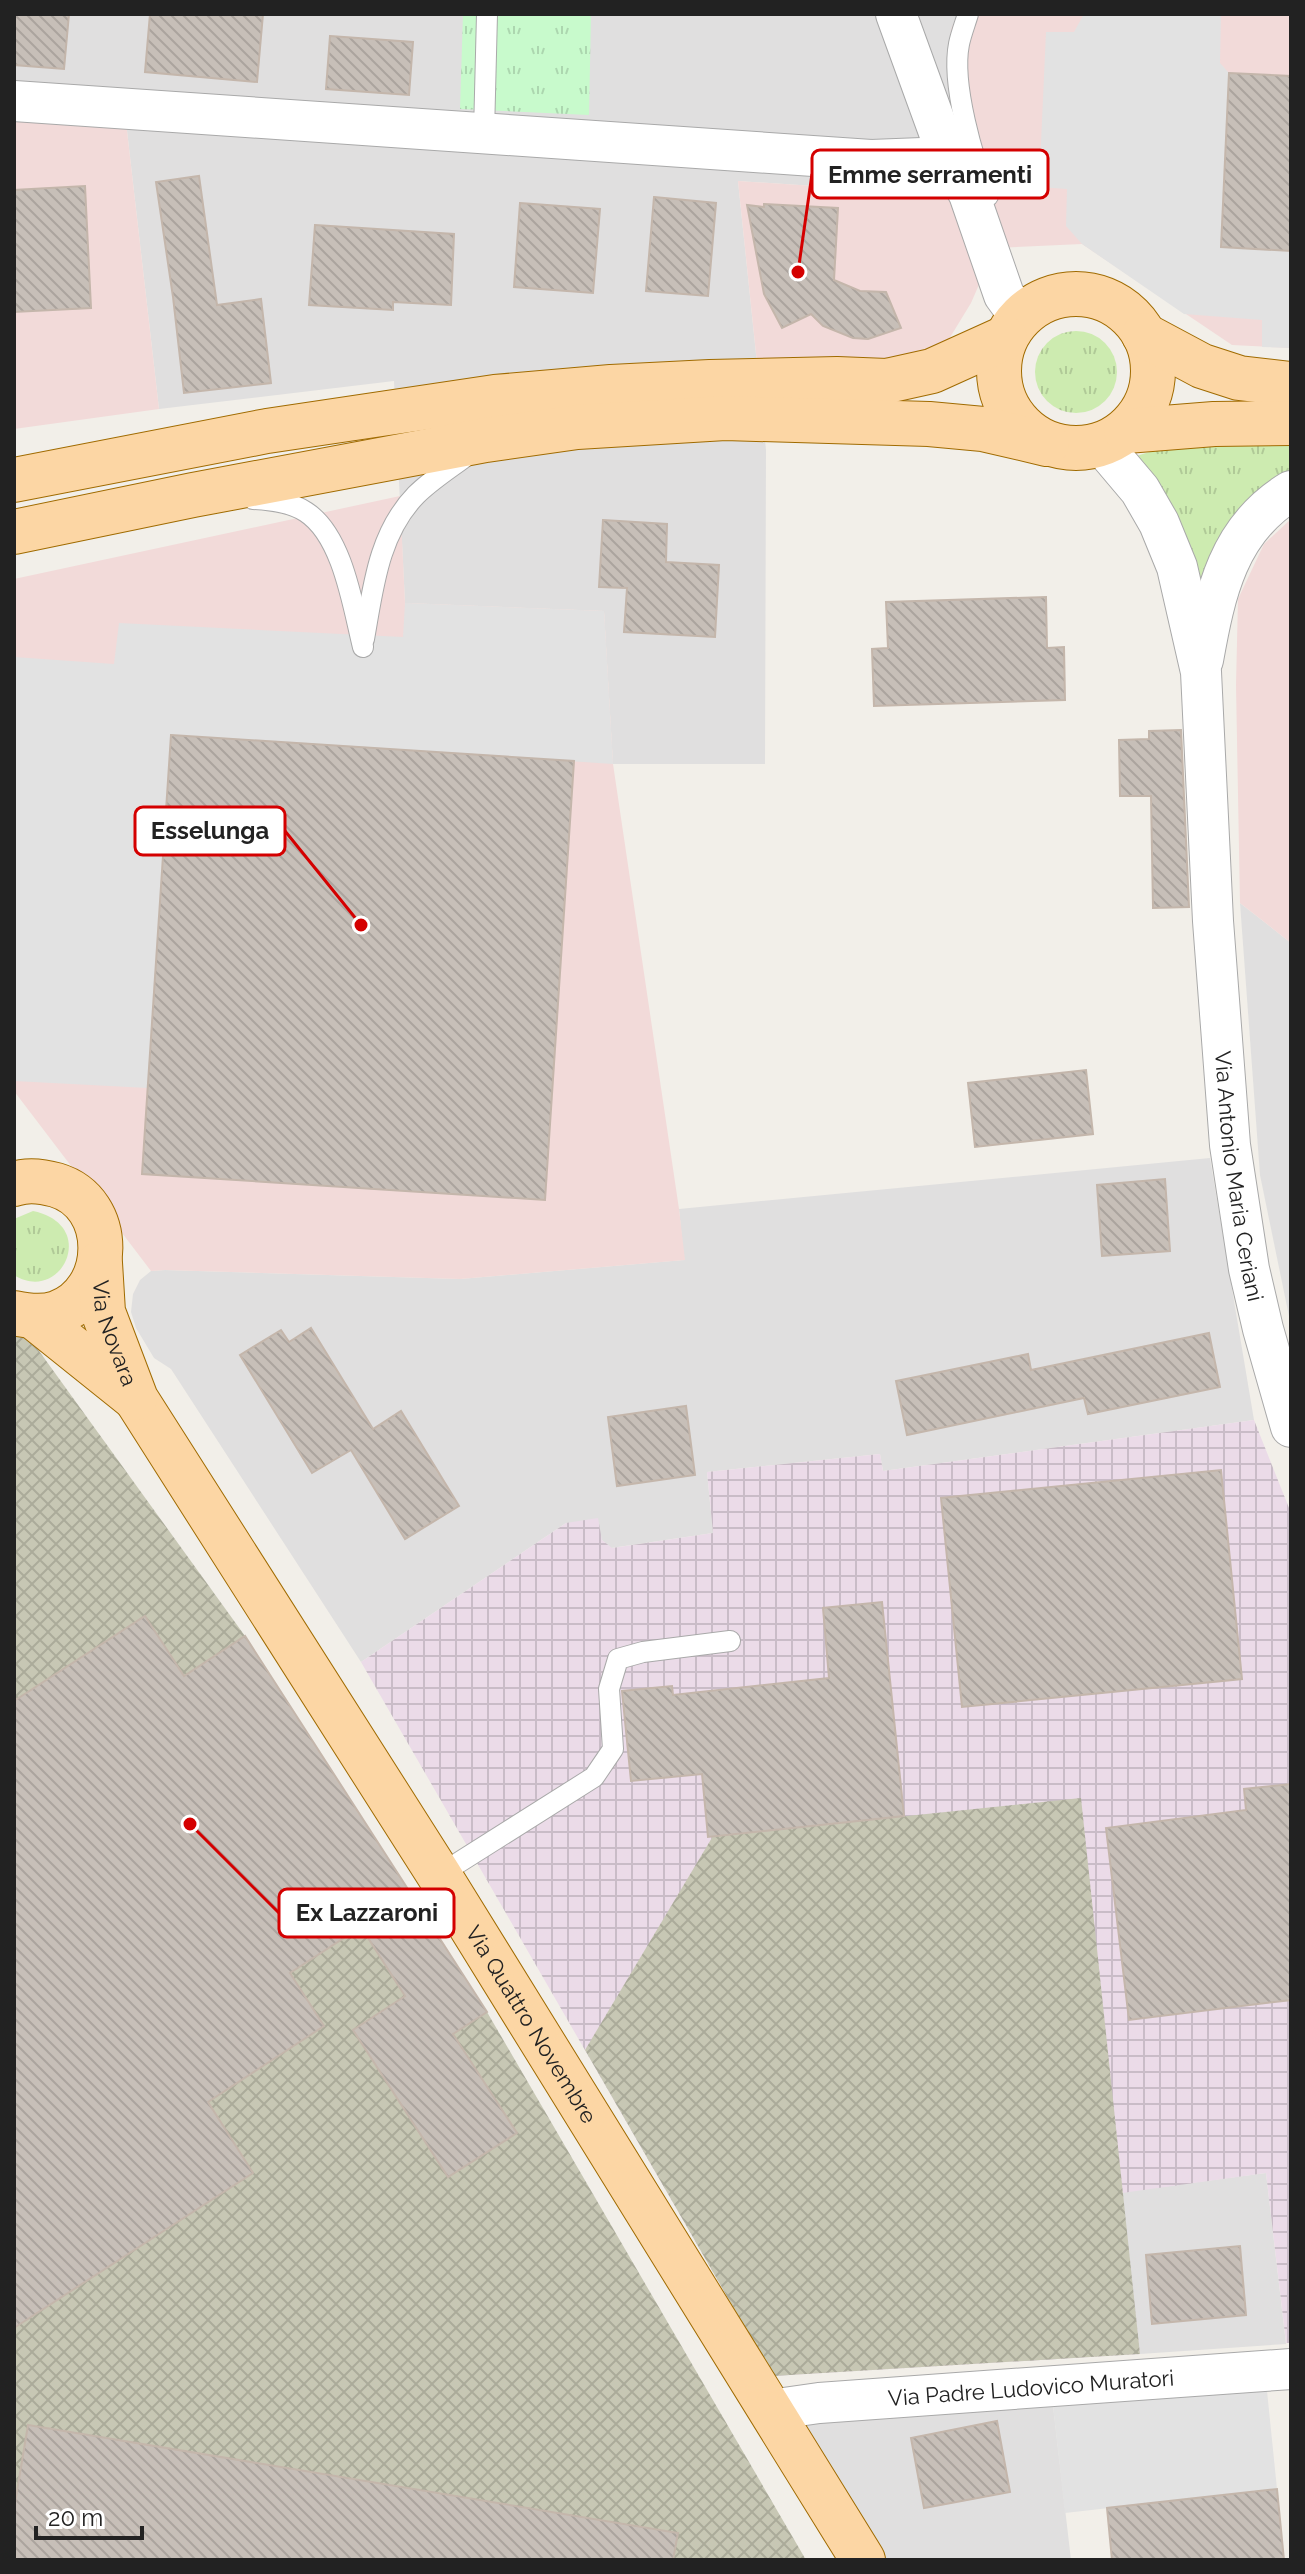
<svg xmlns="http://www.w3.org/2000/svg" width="1305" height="2574" font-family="Raleway,sans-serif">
  <defs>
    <pattern id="industrial-grid" width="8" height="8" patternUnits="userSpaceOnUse" patternTransform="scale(2)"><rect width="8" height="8" fill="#ebdbe8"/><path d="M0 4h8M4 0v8" fill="none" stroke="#c9bcc7"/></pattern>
    <pattern id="construction-cross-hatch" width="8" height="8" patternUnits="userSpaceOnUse" patternTransform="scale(2)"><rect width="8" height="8" fill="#c7c7b4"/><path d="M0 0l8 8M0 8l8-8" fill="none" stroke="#abab9a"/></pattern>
    <pattern id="grass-tufts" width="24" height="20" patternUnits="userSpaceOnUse" patternTransform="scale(2)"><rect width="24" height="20" fill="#cdebb0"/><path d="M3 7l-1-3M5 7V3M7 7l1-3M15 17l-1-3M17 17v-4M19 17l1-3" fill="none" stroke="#b0c997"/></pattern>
    <pattern id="park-tufts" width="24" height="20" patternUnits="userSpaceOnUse" patternTransform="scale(2)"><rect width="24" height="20" fill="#c8facc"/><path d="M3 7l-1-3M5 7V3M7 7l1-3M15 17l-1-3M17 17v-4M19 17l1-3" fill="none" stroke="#acd6af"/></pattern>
    <pattern id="building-back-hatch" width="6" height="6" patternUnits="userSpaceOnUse" patternTransform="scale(2)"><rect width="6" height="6" fill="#c7bfb8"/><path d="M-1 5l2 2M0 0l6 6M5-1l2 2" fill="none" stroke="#aba49e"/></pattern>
  </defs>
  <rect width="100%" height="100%" fill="#f2efe9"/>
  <g fill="#e0dfdf">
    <polygon points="14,14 958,14 979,197 738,181 766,450 765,764 613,764 604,611 405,603 394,381 159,409 123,96 14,88"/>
    <polygon points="1240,903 1291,943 1291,1326 1260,1175"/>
    <polygon points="1210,1158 1254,1420 883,1471 880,1454 707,1472 713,1533 611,1548 602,1540 566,1523 361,1662 171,1369 154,1358 136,1328 131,1312 133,1294 140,1280 151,1271 165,1270 460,1279 684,1260 679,1209"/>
    <polygon points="1266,2173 1286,2344 1140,2354 1122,2192"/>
    <polygon points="1052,2397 1071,2560 876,2560 785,2415"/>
  </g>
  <g fill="#f2dad9">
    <polygon points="958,14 1291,14 1291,348 1232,345 1082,244 995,248 971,303 946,344 914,364 757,363 738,181 978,197 948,71 951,29"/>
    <polygon points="14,88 123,96 159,409 14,429"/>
    <polygon points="400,496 405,603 604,611 613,764 679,1209 685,1260 460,1279 165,1270 151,1271 14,1091 14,579"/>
    <polygon points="1291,519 1291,943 1240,903 1236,685 1238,599 1264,544"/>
  </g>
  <polygon fill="url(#industrial-grid)" points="1254,1420 1291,1513 1291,2343 1286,2343 1266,2173 1122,2193 1140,2354 773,2376 361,1662 566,1523 598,1518 602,1540 612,1548 713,1533 707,1472 880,1454 883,1471"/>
  <g fill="url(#construction-cross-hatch)">
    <polygon points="21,1326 245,1636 487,2012 806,2560 14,2560 14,1328"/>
    <polygon points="1081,1798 1140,2354 773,2376 585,2050 713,1836"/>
  </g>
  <g fill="url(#grass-tufts)">
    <circle cx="1076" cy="372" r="41"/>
    <polygon points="1291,440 1291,472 1202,587 1133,457 1169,446"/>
    <path d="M33,1211c67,14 28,94 -19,64v-56z"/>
  </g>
  <polygon fill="url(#park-tufts)" points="463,14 591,14 589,115 460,109"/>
  <g fill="#e2e2e2">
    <polygon points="1084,14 1221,14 1220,63 1229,73 1221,247 1291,251 1291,348 1262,347 1262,320 1184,314 1082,244 1066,226 1067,189 1039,187 1046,32 1074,32"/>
    <polygon points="405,603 604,611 613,764 171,735 148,1088 14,1081 14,657 114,664 119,623 403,637"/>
    <polygon points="1266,2381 1277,2489 1065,2513 1052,2397"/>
  </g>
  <g fill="url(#building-back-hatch)" stroke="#c4b6ab" stroke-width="2">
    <polygon points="14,14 69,14 64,69 14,65"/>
    <polygon points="150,14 263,14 257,82 145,72"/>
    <polygon points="330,36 413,42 409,95 326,89"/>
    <polygon points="1229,73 1291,76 1291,251 1221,247"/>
    <polygon points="199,176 217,305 261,299 271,383 184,393 173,297 156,182"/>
    <polygon points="85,186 91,308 14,312 14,190"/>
    <polygon points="654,197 716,203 708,296 646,291"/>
    <polygon points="520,203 600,209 593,293 514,287"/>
    <polygon points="764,204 838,208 834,280 860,291 886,292 901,328 868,339 853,338 823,326 811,314 782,328 764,294 747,205 764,207"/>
    <polygon points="315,225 454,234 451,305 393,302 393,310 309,305"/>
    <polygon points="603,520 667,524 666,562 719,565 715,637 624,632 627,588 599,587"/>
    <polygon points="1046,597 1047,648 1064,647 1065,700 874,706 872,649 888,648 886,602"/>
    <polygon points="1181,730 1189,907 1153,908 1151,796 1120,796 1119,740 1149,739 1149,731"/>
    <polygon points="171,735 574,761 545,1200 142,1174"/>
    <polygon points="1086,1070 1093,1134 975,1147 968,1083"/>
    <polygon points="1165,1179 1170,1251 1102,1256 1097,1185"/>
    <polygon points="311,1328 373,1429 401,1411 459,1506 405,1539 351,1450 312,1473 240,1355 281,1330 289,1342"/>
    <polygon points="1209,1333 1220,1387 1088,1414 1084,1398 907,1435 896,1381 1028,1354 1031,1370"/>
    <polygon points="686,1406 695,1475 617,1486 608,1417"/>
    <polygon points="1221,1470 1242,1679 962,1707 941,1498"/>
    <polygon points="882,1602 904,1816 708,1837 702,1774 631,1781 622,1691 672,1686 673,1695 829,1678 823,1608"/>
    <polygon points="145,1616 184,1676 245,1636 487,2012 453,2034 517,2133 448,2177 353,2030 405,1996 361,1927 290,1973 324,2026 208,2102 253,2173 14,2328 14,1701"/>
    <polygon points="1291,1784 1291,2000 1129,2020 1106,1828 1246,1810 1244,1789"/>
    <polygon points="1240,2246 1246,2315 1152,2324 1146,2255"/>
    <polygon points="997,2421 1010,2492 924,2508 911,2438"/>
    <polygon points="28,2425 678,2533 673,2560 14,2560 14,2509"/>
    <polygon points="1277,2489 1284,2560 1112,2560 1107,2508"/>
  </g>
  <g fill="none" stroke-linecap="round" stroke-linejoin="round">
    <defs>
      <g id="service">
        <path d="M968,14c-3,10 -7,20 -9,30 -8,40 14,115 29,152"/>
        <polyline points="484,133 487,14"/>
        <path d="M253,499c18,1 38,3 53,13 37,24 47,95 57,135"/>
        <path d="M364,639c9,-50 14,-105 52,-144 16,-16 36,-28 54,-42"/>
        <polyline points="439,1875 594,1777 613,1749 609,1689 618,1659 643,1652 730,1641"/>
      </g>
      <g id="minor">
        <polyline points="896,14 948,157 969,194 1004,295 1020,317"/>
        <polyline points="14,101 871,160 948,157"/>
        <path id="s1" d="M1102,445l38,45 19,33 18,44 24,105 12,249 17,224 19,124 14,60 28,98"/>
        <path d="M1203,660c12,-67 25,-131 88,-169"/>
        <path id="s2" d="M770,2410l49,-7 472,-34"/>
      </g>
      <g id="primary">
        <circle cx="1076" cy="371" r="77"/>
        <polyline points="1144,335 1202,366 1239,378 1291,384"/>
        <polyline points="1126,431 1214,424 1291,423"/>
        <polyline points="14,480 267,431 495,397 611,387 710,382 837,379 887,381 932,371 1005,338"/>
        <polyline points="14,532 193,495 486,440 577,427 725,418 929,424 983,429 1047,444"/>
        <path d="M14,1184c14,-5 28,-3 42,1 60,18 58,108 1,128 -15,5 -29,3 -43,0"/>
        <path id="s3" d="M100,1263l3,49 33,87 303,476 424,685"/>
        <polyline points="34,1317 135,1398"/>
      </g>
    </defs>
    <use href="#service" stroke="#a9a9a9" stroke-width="22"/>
    <use href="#minor" stroke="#a9a9a9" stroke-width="42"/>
    <use href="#primary" stroke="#a06b00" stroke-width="46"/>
    <use href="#service" stroke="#fff" stroke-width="20"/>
    <use href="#minor" stroke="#fff" stroke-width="40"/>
    <use href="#primary" stroke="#fcd6a4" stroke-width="44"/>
  </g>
  <g text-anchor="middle" stroke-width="8" stroke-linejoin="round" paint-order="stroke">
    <g font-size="22" fill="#222" stroke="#fff">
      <text dy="8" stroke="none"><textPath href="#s1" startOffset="758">Via Antonio Maria Ceriani</textPath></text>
      <text dy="8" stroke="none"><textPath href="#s3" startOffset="72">Via Novara</textPath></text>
      <text dy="8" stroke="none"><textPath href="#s3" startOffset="882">Via Quattro Novembre</textPath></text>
      <text dy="8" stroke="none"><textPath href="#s2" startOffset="262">Via Padre Ludovico Muratori</textPath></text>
    </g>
  </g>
  <path fill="none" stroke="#d40000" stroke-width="3" d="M798 272L812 174M361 925L285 831M190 1824L279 1913"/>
  <g fill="#d40000" stroke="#fff" stroke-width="3">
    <circle cx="798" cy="272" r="8"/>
    <circle cx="361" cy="925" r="8"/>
    <circle cx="190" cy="1824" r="8"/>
  </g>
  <g fill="#fff" stroke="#d40000" stroke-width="3">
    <rect x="812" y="150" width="236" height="48" rx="8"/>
    <rect x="135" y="807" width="150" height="48" rx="8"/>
    <rect x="279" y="1889" width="175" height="48" rx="8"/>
  </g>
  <g font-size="24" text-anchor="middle" font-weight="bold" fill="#222">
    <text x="930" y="183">Emme serramenti</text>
    <text x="210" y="839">Esselunga</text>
    <text x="367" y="1921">Ex Lazzaroni</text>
  </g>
  <rect width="1305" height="2574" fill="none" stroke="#222222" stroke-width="32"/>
  <path d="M36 2526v12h106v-12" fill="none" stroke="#222222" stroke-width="4"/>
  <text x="48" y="2526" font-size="24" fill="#222222" stroke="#ffffff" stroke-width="6" paint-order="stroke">20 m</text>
</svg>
